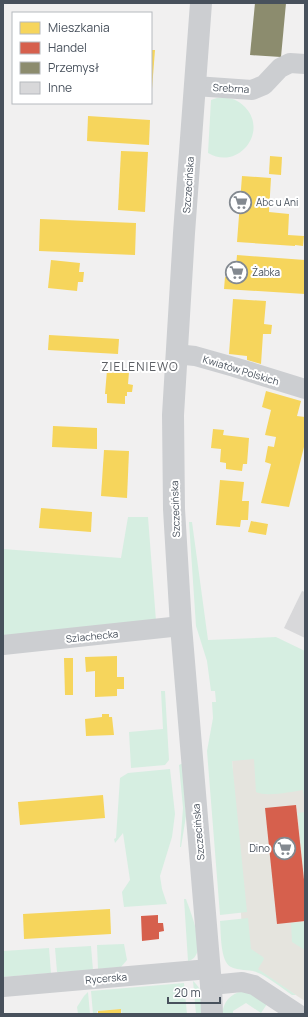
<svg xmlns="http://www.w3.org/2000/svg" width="308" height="1017" font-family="Manrope,sans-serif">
  <rect width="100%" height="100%" fill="#f1f0f0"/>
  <polygon fill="#e5e4de" points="301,752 305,786 305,1001 254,968 243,948 232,759"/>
  <g fill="#d6eee1">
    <path d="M217,98c3,0 6,-1 9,0 8,0 14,4 19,9 24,25 -7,64 -37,46l3,-53z"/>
    <polygon points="128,517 148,517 156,621 3,637 3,549 121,558"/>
    <path d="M189,522h3l16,118 68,-3 29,14v154l-2,-15c-12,2 -37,7 -47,2l-2,-33 -22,2 15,151 -27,3 -13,-164 6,-33 -1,-16h4l-1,-11h-4l-4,-30 -11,-35z"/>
    <polygon points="161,691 165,691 169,760 165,765 131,768 129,732 163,729"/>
    <polygon points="183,763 186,816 181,847 180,847 183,808 179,765"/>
    <polygon points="170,769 175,814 172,837 160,876 162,889 167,904 124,907 122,892 130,880 123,833 115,843 114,839 116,838 120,778 128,773"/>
    <polygon points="305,812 305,885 298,813"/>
    <path d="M184,899h2c4,12 24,58 2,62z"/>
    <path d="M248,918l3,31 12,8 1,2 -6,10 38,26h-4c-10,-7 -25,-19 -36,-23 -8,-3 -17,-1 -25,-5 -11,-5 -10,-35 -11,-46z"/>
    <polygon points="305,922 305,950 292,942 291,923"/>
    <polygon points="124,944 127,960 121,967 98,969 97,945"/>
    <polygon points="91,946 93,970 57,972 55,948"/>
    <polygon points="49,948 51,973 3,977 3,951"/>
    <path d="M193,981c11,10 10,19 11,33h-8z"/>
    <polygon points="184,983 187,1014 122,1014 121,1009 97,1011 97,1014 93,1014 91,991"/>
    <path d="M243,991l4,1 20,12 -6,9 -15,-10 -13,8v3h-11c2,-13 8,-20 21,-23z"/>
    <polygon points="88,992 90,1014 78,1014 77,1007 84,996"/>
  </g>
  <g fill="#f6d55c">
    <polygon points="151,50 155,50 152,89 151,89"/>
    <polygon points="88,116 150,120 149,145 87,141"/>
    <polygon points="121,151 148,152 145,212 118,210"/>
    <polygon points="270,156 282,157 281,175 269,174"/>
    <polygon points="242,176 271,178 269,212 289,214 288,235 304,236 303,246 295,245 295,246 237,242"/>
    <polygon points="40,219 136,223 135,255 39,251"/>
    <polygon points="237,255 305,260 305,294 224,289 225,277 235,278"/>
    <polygon points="51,260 80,263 79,272 84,272 83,282 78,282 77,291 48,288"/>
    <polygon points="233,299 266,301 264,324 272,325 271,334 263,334 261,364 247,360 247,356 229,354"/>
    <polygon points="49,335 119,339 118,354 48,350"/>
    <polygon points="116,368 120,368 122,371 129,372 128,384 133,385 132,392 127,392 127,396 125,396 125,404 107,403 107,394 105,394 107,370 113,371"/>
    <polygon points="266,391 301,401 297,416 305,417 305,443 289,507 261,503 271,464 265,462 268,446 274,447 276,437 265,435 271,410 262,407"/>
    <polygon points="53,426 97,428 97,449 52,447"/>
    <polygon points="213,429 224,430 223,435 249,438 247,464 243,464 242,471 226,469 226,463 220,462 221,449 211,448"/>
    <polygon points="104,450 129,451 127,498 101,496"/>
    <polygon points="220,480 244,482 242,501 249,501 248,520 241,520 240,527 216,525"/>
    <polygon points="41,508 92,512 91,532 39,528"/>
    <polygon points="251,521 268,524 266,535 248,532"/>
    <polygon points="117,656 117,677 124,677 124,689 117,689 117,696 95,697 95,671 86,672 85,657"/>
    <polygon points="64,658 73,658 73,695 65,695"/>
    <polygon points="102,714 109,714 109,717 112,717 114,735 86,736 85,719 102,717"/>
    <polygon points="103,795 105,818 20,825 18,802"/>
    <polygon points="110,909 111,934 24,939 23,914"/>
    <polygon points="121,1009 121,1014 98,1014 98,1011"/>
  </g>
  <g fill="#d6604d">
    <polygon points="296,805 305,889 305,921 277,924 265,808"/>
    <polygon points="158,915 158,923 163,923 164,931 159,932 159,939 142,941 141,916"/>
  </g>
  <polygon fill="#8c8c6e" points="255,3 286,3 281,57 250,55"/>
  <polygon fill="#d8d8da" points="302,591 305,592 305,638 284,628"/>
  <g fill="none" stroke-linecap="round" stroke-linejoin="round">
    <g stroke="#ccced1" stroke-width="20">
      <polyline points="195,86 252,90 264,85 280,68 290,63 305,64"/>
      <polyline points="176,354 195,356 234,367 305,389"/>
      <polyline points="3,645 181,626"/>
      <polyline points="211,985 242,982 254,985 298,1014"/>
      <polyline points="3,987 209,969"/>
    </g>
    <polyline stroke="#ccced1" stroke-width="22" points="201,3 184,233 173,415 174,509 181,626 211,985 212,1014"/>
  </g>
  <defs>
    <symbol id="supermarket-ring" viewBox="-11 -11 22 22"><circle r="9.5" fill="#fff" stroke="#838990" stroke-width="1.5"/><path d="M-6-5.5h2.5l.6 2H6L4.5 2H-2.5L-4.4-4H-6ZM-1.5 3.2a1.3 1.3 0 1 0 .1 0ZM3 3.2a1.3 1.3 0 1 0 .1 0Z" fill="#838990"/></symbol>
  </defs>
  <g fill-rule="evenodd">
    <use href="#supermarket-ring" x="228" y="190" width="25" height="25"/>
    <use href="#supermarket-ring" x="224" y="260" width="25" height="25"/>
    <use href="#supermarket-ring" x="272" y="836" width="25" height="25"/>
  </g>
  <g text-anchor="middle" stroke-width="4" stroke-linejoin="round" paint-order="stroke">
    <g font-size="10" fill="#48515c" stroke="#fff">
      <text transform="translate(231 88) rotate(3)" y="4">Srebrna</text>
      <text transform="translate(188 185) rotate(-86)" y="4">Szczecińska</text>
      <text transform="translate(241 370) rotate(17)" y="4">Kwiatów Polskich</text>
      <text transform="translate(175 509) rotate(-92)" y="4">Szczecińska</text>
      <text transform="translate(92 636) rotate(-6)" y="4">Szlachecka</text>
      <text transform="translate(198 832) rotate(-95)" y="4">Szczecińska</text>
      <text transform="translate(106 978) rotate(-5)" y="4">Rycerska</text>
    </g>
    <g font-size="10" fill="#48515c" stroke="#fff" text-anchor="start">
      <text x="256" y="206">Abc u Ani</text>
      <text x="252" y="276">Żabka</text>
      <text x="270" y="852" text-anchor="end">Dino</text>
    </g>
    <g font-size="12" letter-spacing="1" fill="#5c5f64" stroke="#fff">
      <text x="140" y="371">ZIELENIEWO</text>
    </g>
  </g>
  <rect width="308" height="1017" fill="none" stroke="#48515c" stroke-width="8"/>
  <rect x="12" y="12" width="140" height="92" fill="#ffffff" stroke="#b6b9be"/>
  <rect x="20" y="22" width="20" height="12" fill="#f6d55c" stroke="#b6b9be"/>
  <text x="48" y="32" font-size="12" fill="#48515c">Mieszkania</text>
  <rect x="20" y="42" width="20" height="12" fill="#d6604d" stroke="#b6b9be"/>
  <text x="48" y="52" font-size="12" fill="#48515c">Handel</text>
  <rect x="20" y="62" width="20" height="12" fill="#8c8c6e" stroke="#b6b9be"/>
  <text x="48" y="72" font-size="12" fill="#48515c">Przemysł</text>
  <rect x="20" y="82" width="20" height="12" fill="#d8d8da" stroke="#b6b9be"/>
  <text x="48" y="92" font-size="12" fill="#48515c">Inne</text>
  <path d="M168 997v6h52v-6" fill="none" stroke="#48515c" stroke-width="2"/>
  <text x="174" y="997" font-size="12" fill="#48515c" stroke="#ffffff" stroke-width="3" paint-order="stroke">20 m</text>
</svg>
